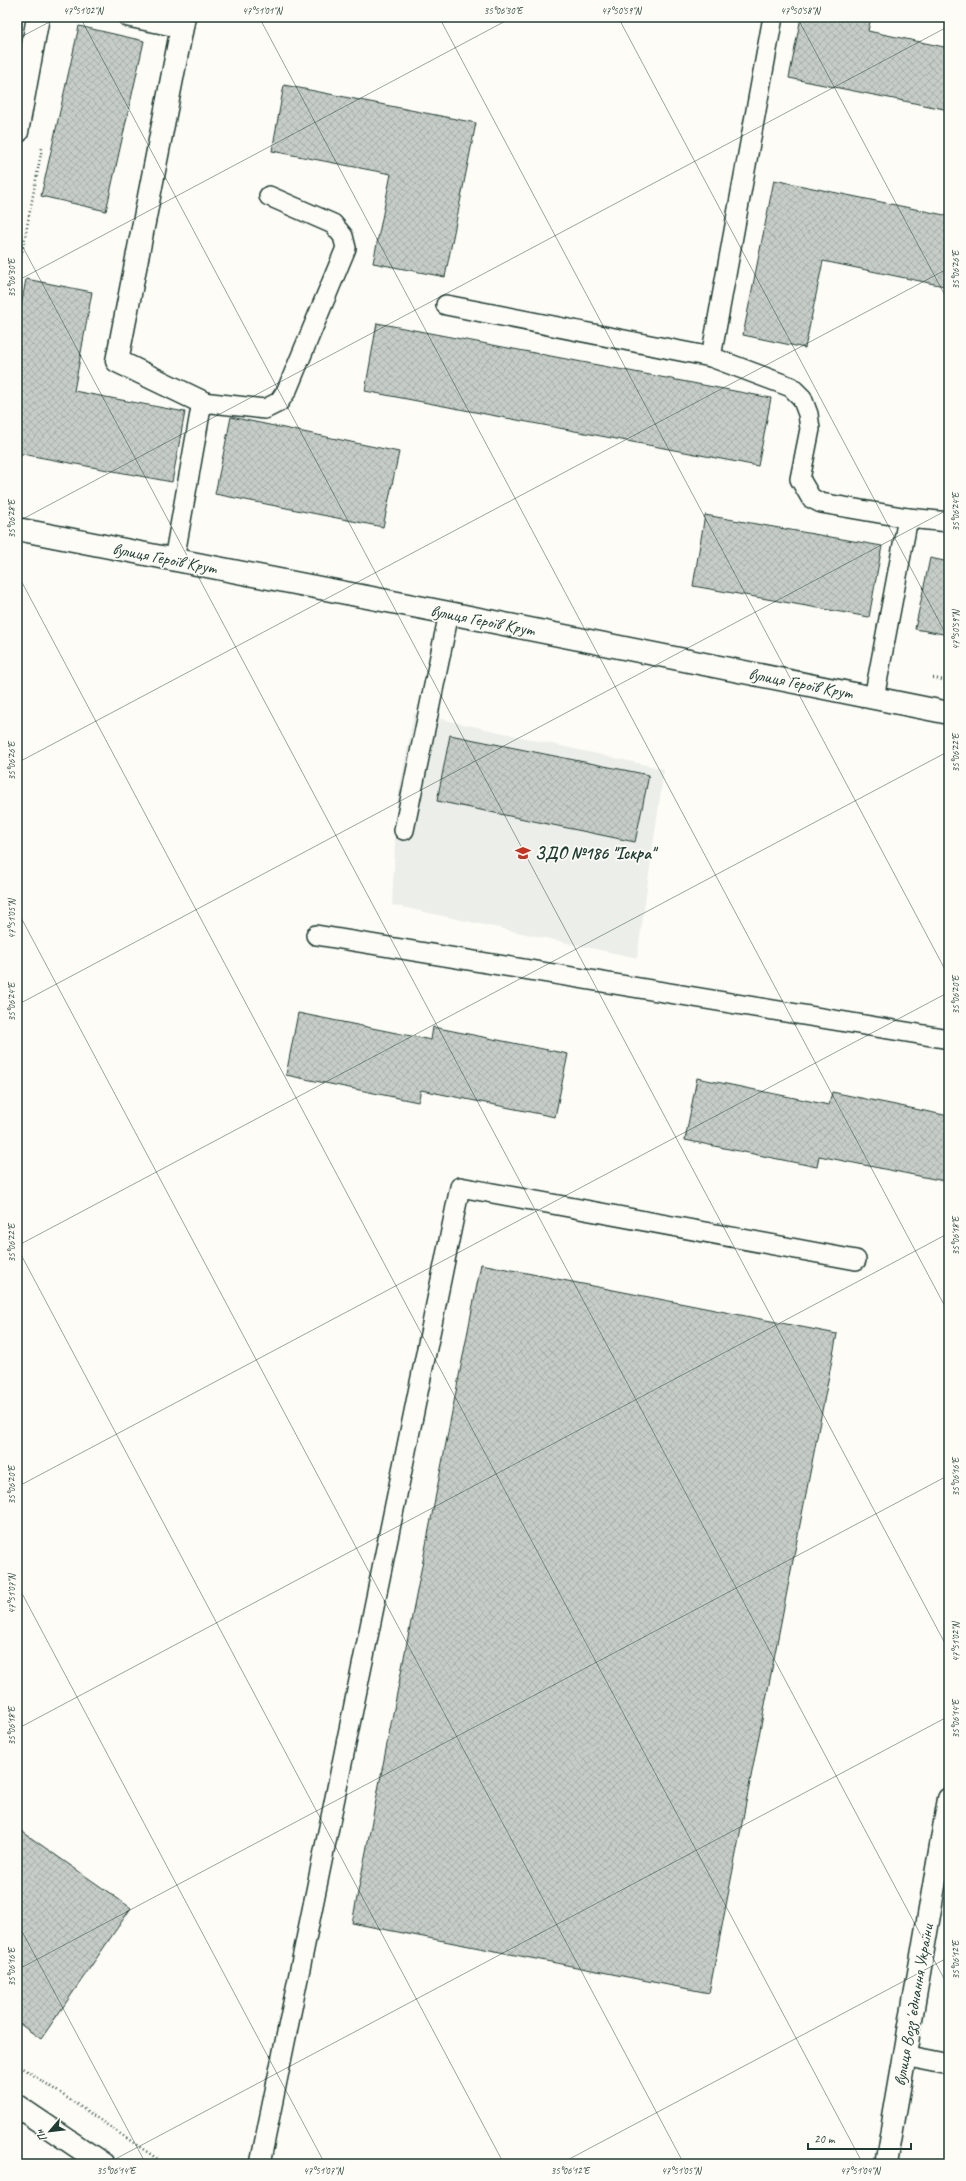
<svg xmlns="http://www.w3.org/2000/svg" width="966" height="2181" font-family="Caveat,sans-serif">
  <defs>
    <pattern id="building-cross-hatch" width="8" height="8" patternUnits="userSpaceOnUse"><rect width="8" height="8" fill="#c6cdc7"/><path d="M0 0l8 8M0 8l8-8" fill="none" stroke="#aab1ac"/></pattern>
  </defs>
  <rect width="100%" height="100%" fill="#fdfcf7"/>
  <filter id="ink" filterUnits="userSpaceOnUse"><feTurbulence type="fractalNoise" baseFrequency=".025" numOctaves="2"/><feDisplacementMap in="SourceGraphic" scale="8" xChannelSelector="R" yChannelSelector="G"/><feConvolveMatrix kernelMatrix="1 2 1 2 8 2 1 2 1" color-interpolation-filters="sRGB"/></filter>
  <g filter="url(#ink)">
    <polygon fill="#eceee9" points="414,713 664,769 637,958 392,905 397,802"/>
    <g fill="url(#building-cross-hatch)" stroke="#1f3d34">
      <polygon points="801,17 871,17 868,31 949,48 949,110 789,78"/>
      <polygon points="79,26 144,41 106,211 41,196"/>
      <polygon points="284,85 476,123 445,277 373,263 391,174 272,151"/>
      <polygon points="774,180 949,216 949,260 944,286 823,261 805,348 743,335"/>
      <polygon points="26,279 92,292 74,391 185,412 172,482 17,453 17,328"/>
      <polygon points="377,323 771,398 758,466 365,391"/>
      <polygon points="231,417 399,452 383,527 215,494"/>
      <polygon points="705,515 882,546 869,617 693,586"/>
      <polygon points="930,558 949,562 949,635 915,629"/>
      <polygon points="450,735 649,775 635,842 437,801"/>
      <polygon points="298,1013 431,1040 433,1027 568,1054 555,1117 421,1090 418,1102 286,1075"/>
      <polygon points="697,1078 829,1105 832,1092 949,1116 949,1182 819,1156 817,1167 685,1140"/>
      <polygon points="481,1264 837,1334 709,1993 352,1923"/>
      <polygon points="17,1828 131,1908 41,2039 17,2022"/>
    </g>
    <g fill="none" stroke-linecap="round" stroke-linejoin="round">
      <defs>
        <g id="service">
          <polyline points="128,17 182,28"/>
          <polyline points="446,305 711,357 791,387 802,398 808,414 810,429 800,479 811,498 821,503 908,518"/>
          <polyline points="711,357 773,17"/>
          <polyline points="174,560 202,402 265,409 279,402 287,390 346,248 343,236 333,224 269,196"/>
          <polyline points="874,698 908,518 949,522"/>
          <polyline points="404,830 449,613"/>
          <polyline points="316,935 949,1039"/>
          <polyline points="904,2056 949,2065"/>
          <polyline points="260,2164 460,1187 856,1260"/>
        </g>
        <g id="minor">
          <polyline points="184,17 117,361 202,402"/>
          <polyline points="17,132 38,17"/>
          <polyline points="886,2164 949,1799"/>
        </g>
        <g id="tertiary">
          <polyline points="17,529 449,613 949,713"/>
          <polyline points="17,2106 103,2164"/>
        </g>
      </defs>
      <use href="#service" stroke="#1f3d34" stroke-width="22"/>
      <use href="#minor" stroke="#1f3d34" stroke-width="25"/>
      <use href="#tertiary" stroke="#1f3d34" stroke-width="25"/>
      <g stroke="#1f3d34" stroke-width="2.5" stroke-dasharray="1 3" stroke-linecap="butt">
        <polyline points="17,279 42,148"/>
        <polyline points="933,678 949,681"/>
        <polyline points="17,2064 165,2164"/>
      </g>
      <use href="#service" stroke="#fdfcf7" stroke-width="19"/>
      <use href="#minor" stroke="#fdfcf7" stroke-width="22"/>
      <use href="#tertiary" stroke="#fdfcf7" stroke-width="22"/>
    </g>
  </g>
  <path fill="none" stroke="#1f3d34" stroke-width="1" stroke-opacity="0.45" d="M80,17l869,1634M259,17l690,1297M439,17l510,960M618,17l331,623M797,17l152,286M17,39l42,-22M17,236l932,1752M17,281l496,-264M17,522l932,-496M17,573l846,1591M17,763l932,-495M17,910l667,1254M17,1005l932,-496M17,1246l932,-495M17,1247l487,917M17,1487l932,-495M17,1584l308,580M17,1729l932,-496M17,1922l129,242M17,1970l932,-495M106,2164l843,-448M560,2164l389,-207"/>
  <defs>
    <symbol id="school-bare" viewBox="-9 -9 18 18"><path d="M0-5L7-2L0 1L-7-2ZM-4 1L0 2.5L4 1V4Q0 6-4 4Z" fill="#c8321e" stroke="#fdfcf7" stroke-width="2.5" paint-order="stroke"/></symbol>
  </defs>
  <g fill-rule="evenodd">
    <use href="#school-bare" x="512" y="842" width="22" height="22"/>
  </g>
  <g text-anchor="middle" stroke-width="3.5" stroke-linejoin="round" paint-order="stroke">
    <g font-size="17" fill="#1f3d34" stroke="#fdfcf7">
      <text transform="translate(165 558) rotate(11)" y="6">вулиця Героїв Крут</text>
      <text transform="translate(483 620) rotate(11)" y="6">вулиця Героїв Крут</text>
      <text transform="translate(801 683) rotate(11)" y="6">вулиця Героїв Крут</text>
      <text transform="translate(913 2005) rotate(-80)" y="6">вулиця Воззʼєднання України</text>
    </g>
    <g font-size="17" font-weight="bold" fill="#1f3d34" stroke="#fdfcf7" text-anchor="start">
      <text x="535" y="859">ЗДО №186 "Іскра"</text>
    </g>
  </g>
  <rect width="966" height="2181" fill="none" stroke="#fdfcf7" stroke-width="44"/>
  <g transform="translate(50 2131) rotate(242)" stroke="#fdfcf7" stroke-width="3" paint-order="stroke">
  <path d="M0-3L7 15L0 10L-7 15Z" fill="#1f3d34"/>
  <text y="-6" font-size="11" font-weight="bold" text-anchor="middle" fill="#1f3d34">Пн</text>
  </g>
  <path d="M808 2143v6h103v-6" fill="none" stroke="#1f3d34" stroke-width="2"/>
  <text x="814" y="2143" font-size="12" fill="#1f3d34" stroke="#fdfcf7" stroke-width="3" paint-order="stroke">20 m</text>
  <rect x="22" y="22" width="922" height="2137" fill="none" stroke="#1f3d34" stroke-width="1.5"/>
  <g font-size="10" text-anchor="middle" fill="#1f3d34">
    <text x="83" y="14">47°51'02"N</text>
    <text x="262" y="14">47°51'01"N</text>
    <text x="503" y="14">35°06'30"E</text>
    <text x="621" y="14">47°50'59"N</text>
    <text x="800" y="14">47°50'58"N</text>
    <text transform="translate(955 270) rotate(-90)" y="4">35°06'26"E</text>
    <text transform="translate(11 278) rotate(-90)" y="4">35°06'30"E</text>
    <text transform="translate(955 512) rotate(-90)" y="4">35°06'24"E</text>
    <text transform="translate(11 519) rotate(-90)" y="4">35°06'28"E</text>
    <text transform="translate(955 630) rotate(-90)" y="4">47°50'59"N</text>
    <text transform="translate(955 753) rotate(-90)" y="4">35°06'22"E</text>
    <text transform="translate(11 761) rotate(-90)" y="4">35°06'26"E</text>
    <text transform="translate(11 919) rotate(-90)" y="4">47°51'05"N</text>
    <text transform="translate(955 995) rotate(-90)" y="4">35°06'20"E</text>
    <text transform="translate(11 1002) rotate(-90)" y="4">35°06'24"E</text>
    <text transform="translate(955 1236) rotate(-90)" y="4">35°06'18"E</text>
    <text transform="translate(11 1243) rotate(-90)" y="4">35°06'22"E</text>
    <text transform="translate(955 1477) rotate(-90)" y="4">35°06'16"E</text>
    <text transform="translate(11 1485) rotate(-90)" y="4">35°06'20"E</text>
    <text transform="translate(11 1594) rotate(-90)" y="4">47°51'07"N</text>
    <text transform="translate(955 1642) rotate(-90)" y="4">47°51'02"N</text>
    <text transform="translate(955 1719) rotate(-90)" y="4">35°06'14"E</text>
    <text transform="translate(11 1726) rotate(-90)" y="4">35°06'18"E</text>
    <text transform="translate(955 1960) rotate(-90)" y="4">35°06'12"E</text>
    <text transform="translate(11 1967) rotate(-90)" y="4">35°06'16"E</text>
    <text x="116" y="2174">35°06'14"E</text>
    <text x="323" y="2174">47°51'07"N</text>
    <text x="570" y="2174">35°06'12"E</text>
    <text x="681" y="2174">47°51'05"N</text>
    <text x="860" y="2174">47°51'04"N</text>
  </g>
</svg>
